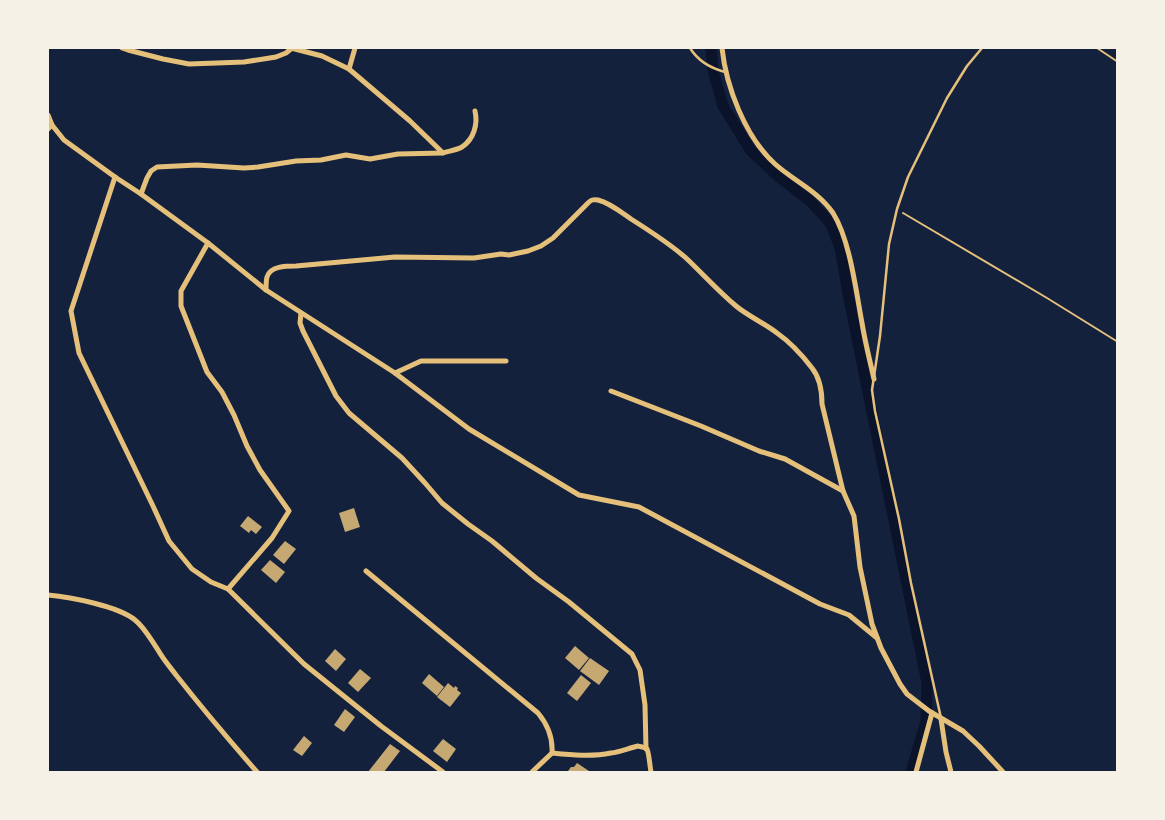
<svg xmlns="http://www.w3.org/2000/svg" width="1165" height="820" font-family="'Archivo Narrow',sans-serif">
  <rect width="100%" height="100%" fill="#14213d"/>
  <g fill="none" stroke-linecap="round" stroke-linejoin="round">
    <polyline stroke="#0b132b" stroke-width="11" points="711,48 713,71 723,106 751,151 779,177 810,201 831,224 840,248 849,299 927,683 926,721 911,772"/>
  </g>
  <g fill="#c6a872">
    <polygon points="354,508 360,527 345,532 339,513"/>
    <polygon points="248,516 262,527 256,534 251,530 249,533 240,526"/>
    <polygon points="285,541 296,549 284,564 273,555"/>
    <polygon points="270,560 285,572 276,583 261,570"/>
    <polygon points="575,646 589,658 579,670 565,658"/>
    <polygon points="335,649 346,659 336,671 325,661"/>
    <polygon points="590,658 609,671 599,685 580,671"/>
    <polygon points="360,669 371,678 358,692 348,683"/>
    <polygon points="429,674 444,687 437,696 422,683"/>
    <polygon points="581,675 591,683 577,701 567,693"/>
    <polygon points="448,683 454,688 455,686 458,688 457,690 461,693 450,707 437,697"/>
    <polygon points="345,709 355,717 344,732 334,725"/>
    <polygon points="304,736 312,743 302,756 293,750"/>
    <polygon points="443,739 456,749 447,762 433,751"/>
    <polygon points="390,744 400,751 384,772 368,772"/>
    <polygon points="577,763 589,771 588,772 571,772 568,771 571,767 574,767"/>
  </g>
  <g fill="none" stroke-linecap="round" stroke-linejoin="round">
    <g stroke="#e5c07b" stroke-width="2">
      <polyline points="1097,48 1118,62"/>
      <polyline points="903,213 1047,298 1118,342"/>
    </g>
    <g stroke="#e5c07b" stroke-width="2.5">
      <path d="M690,48c8,13 20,20 35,24"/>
      <polyline points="941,718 911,583 899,519 875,411 872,390 880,336 889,244 897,209 908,177 947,98 967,66 982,48"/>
    </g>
    <g stroke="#e5c07b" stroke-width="5">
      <polyline points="122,48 128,50 163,59 189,64 244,62 276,57 286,53 292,48"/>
      <path d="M291,48l31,8 27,13 61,52 33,32c6,-2 14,-3 19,-6 12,-8 16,-23 13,-36"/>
      <path d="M722,48c4,38 23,89 53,116 19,17 43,27 58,49 17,27 23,78 29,110 3,19 8,38 12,56"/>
      <polyline points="349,69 355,48"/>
      <polyline points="48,115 52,125 48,129"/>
      <polyline points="52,125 64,140 115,177 141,194 208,243 266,290 395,373 469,429 579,495 639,507 820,604 849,615 877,638"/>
      <polyline points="115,177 71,311 79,353 153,506 169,541 192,569 211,582 228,589 272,538 289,511 260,470 247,446 234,415 222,392 207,372 181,306 181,291 208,243"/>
      <polyline points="141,194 147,178 151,171 157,167 197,165 244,168 258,167 296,161 321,160 346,155 370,159 398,154 443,153"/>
      <path d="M266,290c0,-4 0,-9 1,-13 3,-11 19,-11 29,-11l99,-9 79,1 27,-4 8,1 19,-4 13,-5 12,-8 35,-35c3,-3 5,-4 10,-3 12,3 23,12 33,19 19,12 38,24 55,39 17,16 32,33 50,48 12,10 28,17 41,27 13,9 25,22 35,35 8,10 10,23 10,36l21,87 11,25 6,51 12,57 9,24 19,36 7,10 22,17 34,20 16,15 24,26"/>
      <polyline points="301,313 300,323 303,331 336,396 349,413 402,458 425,483 442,503 468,524 492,541 536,578 569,602 632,654 640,670 645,705 646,749"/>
      <polyline points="395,373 421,361 506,361"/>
      <polyline points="611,391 701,426 759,451 785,459 843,491"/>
      <path d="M366,571l172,142c10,12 15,25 14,40l-20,19"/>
      <polyline points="228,589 304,664 381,726 443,772"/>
      <path d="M48,595c22,2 70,11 87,25 10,8 16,20 23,30 5,9 12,17 18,25 26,33 53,65 81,97"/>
      <polyline points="941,719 946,752 951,772"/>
      <path d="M552,753c20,2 40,4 59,0 9,-1 18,-5 27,-7 3,1 7,1 9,3 2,4 3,18 4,23"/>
      <polyline points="916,772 932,713"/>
    </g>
  </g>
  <rect width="1165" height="820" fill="none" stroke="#f6f1e7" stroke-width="98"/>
</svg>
